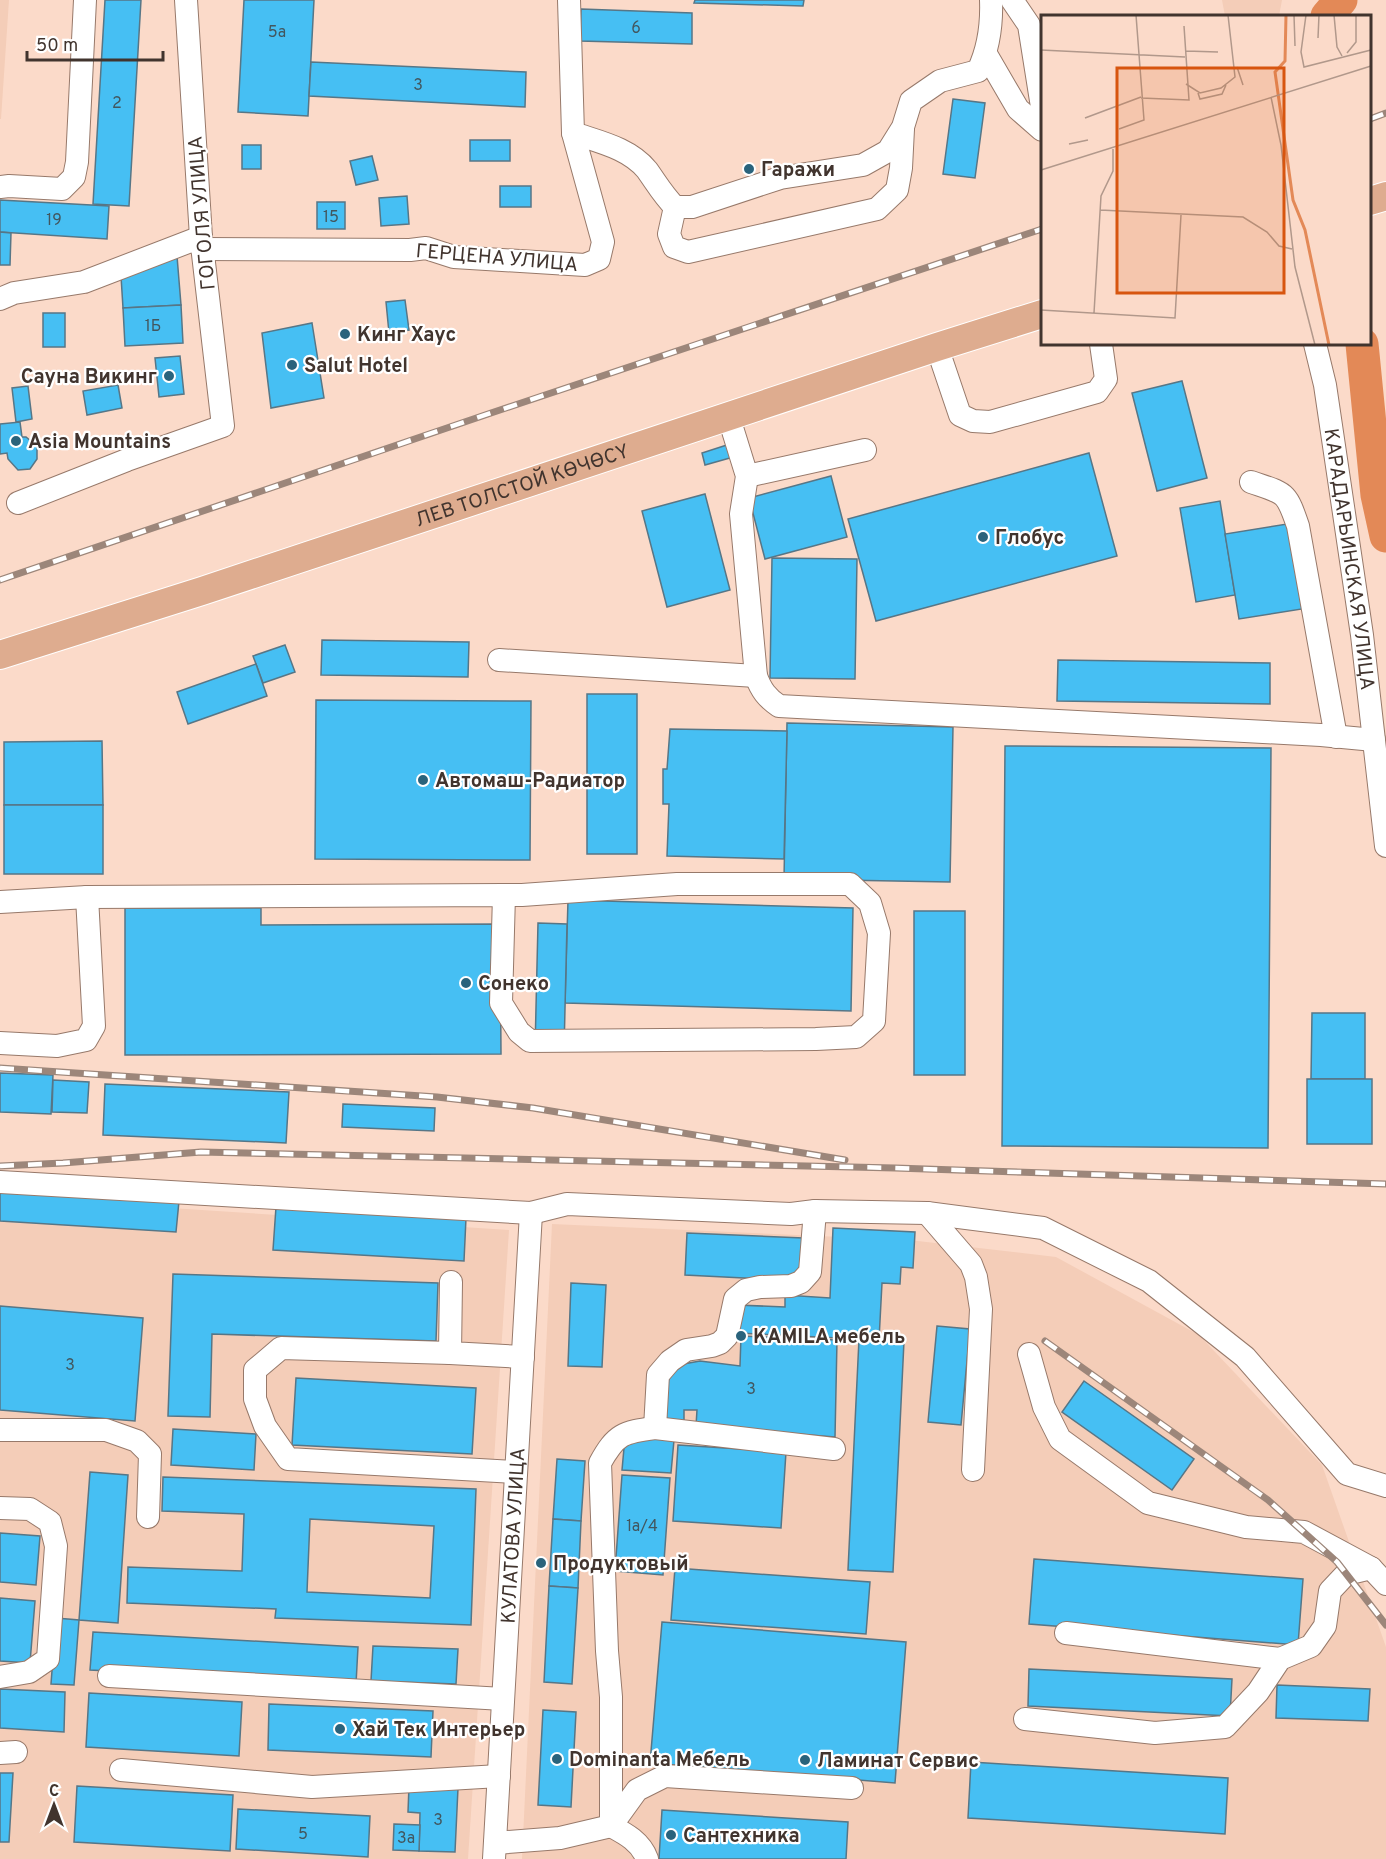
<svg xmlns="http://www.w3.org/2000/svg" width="1386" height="1859" font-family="Overpass,sans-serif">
  <rect width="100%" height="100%" fill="#fbdac9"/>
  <g fill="#f4cdb8">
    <polygon points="0,0 9,0 1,119 0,119"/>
    <polygon points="1222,0 1282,0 1279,16 1225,16"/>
    <polygon points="0,1197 509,1230 468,1859 0,1859"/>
    <polygon points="552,1224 909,1240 1056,1257 1199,1335 1322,1465 1386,1647 1386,1859 522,1859"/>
  </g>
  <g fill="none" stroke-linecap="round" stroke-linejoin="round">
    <g stroke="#e38957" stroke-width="33">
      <polyline points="1327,16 1341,0"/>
      <polyline points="1362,344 1377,495 1386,536"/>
    </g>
  </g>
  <g fill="#46bff3" stroke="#577686" stroke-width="1.5" fill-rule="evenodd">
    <polygon points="105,0 141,0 129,206 93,204"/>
    <polygon points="244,0 314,0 308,116 238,112"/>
    <polygon points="695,0 804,0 803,6 694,3"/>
    <polygon points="581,9 692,13 692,44 580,41"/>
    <polygon points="311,62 526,72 525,107 309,96"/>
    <polygon points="953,99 985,103 975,178 943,174"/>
    <rect x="470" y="140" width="40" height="21"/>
    <rect x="242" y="145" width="19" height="24"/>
    <polygon points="372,156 378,180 356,185 350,161"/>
    <rect x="500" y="186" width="31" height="21"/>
    <polygon points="407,196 409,224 381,226 379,198"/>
    <polygon points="0,200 109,206 107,239 0,232"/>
    <rect x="317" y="202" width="28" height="27"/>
    <polygon points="0,232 11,233 10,265 0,265"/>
    <polygon points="177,256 181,305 123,308 121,276"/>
    <polygon points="405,300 409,330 389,333 386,302"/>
    <polygon points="181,305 183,343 125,346 123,308"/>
    <rect x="43" y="313" width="22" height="34"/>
    <polygon points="312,323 324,398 271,408 262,333"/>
    <polygon points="180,356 184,394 159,397 155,358"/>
    <polygon points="1182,381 1207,478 1157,491 1132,393"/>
    <polygon points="118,385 122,408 87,415 83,391"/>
    <polygon points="28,386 32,419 16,422 12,388"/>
    <polygon points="20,422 22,437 26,437 37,446 37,459 30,469 18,470 8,459 7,453 0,454 0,424"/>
    <polygon points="733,443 737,456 705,465 702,453"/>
    <polygon points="1089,453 1117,556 876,621 848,519"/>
    <polygon points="831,476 847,537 765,559 749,498"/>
    <polygon points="705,494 730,590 667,607 642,511"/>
    <polygon points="1220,501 1235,595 1196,602 1180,508"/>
    <polygon points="1287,524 1302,609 1239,619 1225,534"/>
    <polygon points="772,558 857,559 855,679 770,678"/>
    <polygon points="322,640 469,642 468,677 321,675"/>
    <polygon points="285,645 295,672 263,683 253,656"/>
    <polygon points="1058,660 1270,663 1270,704 1057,701"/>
    <polygon points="256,664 267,696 188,724 177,692"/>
    <rect x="587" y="694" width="50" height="160"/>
    <polygon points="316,700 531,701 530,860 315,859"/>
    <polygon points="787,723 953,727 950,882 784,879"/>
    <polygon points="670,729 787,731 784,859 667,856 669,804 663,804 663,769 667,769"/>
    <polygon points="102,741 103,805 4,805 4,742"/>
    <polygon points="1005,746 1271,748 1268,1148 1002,1146"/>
    <rect x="4" y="805" width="99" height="69"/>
    <polygon points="568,900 853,908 851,1011 565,1003"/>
    <polygon points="125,908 261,908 261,925 500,924 501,1054 125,1055"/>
    <rect x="914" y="911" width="51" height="164"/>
    <polygon points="538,923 567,924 564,1051 535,1050"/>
    <polygon points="1312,1013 1365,1013 1365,1079 1311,1079"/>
    <polygon points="0,1073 53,1075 51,1114 0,1112"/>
    <rect x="1307" y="1079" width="65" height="65"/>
    <polygon points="53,1080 89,1082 87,1113 52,1112"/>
    <polygon points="105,1084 289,1092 286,1143 103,1135"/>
    <polygon points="343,1104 435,1108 434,1131 342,1127"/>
    <polygon points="0,1191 179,1201 176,1232 0,1221"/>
    <polygon points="276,1207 466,1218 464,1261 273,1250"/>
    <polygon points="833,1228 915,1232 913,1268 901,1267 900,1284 882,1283 879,1340 736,1333 737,1305 785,1307 785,1295 830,1298"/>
    <polygon points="687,1233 803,1238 801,1281 685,1275"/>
    <polygon points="173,1274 438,1283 436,1341 212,1334 210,1417 168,1416"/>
    <polygon points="571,1283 606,1285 602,1367 568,1366"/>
    <polygon points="0,1306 143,1318 135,1421 0,1410"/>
    <polygon points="937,1326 970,1329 961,1425 928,1422"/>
    <polygon points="741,1336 837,1340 835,1437 696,1426 697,1410 684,1410 684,1426 664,1425 667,1367 700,1361 740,1366"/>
    <polygon points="859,1339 904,1341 893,1572 848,1570"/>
    <polygon points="296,1378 476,1388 472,1454 292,1445"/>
    <polygon points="1084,1381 1194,1459 1172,1490 1062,1412"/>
    <polygon points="173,1429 256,1434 254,1470 171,1465"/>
    <polygon points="625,1437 674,1440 671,1473 622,1470"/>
    <polygon points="678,1445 786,1452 781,1528 673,1521"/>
    <polygon points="557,1459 585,1461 581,1521 553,1519"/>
    <polygon points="90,1472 128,1475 118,1623 79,1620"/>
    <polygon points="622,1475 670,1478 663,1575 615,1571"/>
    <path d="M163,1477l313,12 -5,136 -196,-7 1,-9 -149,-6 1,-36 114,4 2,-57 -82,-3zM310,1519l124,7 -4,72 -123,-6z"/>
    <polygon points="553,1519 581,1521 578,1588 549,1586"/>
    <polygon points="0,1533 40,1536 36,1585 0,1582"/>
    <polygon points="1034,1559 1303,1579 1298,1645 1029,1624"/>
    <polygon points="675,1568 870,1582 866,1634 671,1620"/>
    <polygon points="549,1586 578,1588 572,1684 544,1682"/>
    <polygon points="0,1598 35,1601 30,1663 0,1661"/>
    <polygon points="56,1618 79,1620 74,1685 51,1684"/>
    <polygon points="662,1622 906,1642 895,1783 650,1763"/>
    <polygon points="93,1632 358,1647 356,1684 90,1670"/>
    <polygon points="373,1646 458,1649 456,1684 371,1681"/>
    <polygon points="1029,1669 1232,1679 1230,1716 1028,1706"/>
    <polygon points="1277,1685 1370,1689 1368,1721 1276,1718"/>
    <polygon points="0,1689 65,1692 64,1732 0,1728"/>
    <polygon points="89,1693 242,1702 239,1756 86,1747"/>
    <polygon points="269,1704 433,1711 431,1757 268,1750"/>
    <polygon points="543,1710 576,1712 571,1807 538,1805"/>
    <polygon points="971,1762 1228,1778 1225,1834 968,1818"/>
    <polygon points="0,1773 13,1773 9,1842 0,1842"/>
    <polygon points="77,1786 233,1795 230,1851 74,1842"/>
    <polygon points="409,1786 458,1788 455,1852 419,1851 420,1813 408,1812"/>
    <polygon points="238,1809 370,1816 368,1857 236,1849"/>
    <polygon points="662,1810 848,1822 846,1859 659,1859"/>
    <polygon points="394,1824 420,1825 419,1851 393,1850"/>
  </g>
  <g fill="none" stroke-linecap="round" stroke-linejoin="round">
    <defs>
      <g id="minor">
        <polyline points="1012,0 1029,25 1042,107"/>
        <polyline points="986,54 1018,109 1042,130"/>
        <path d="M573,133c26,9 56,15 74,37 10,14 16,25 28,37h17l88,-29 83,-13 25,-14 15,-24 8,-26 29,-20 38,-10c11,-23 14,-45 13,-71"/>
        <polyline points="0,187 9,186 62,189 74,177 77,162 85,0"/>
        <polyline points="675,207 669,234 674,247 688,252 877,209 897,190 901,168 903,129"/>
        <polyline points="202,249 410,250 426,248 454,257 585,265 599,259 603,242 573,133 569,0"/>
        <polyline points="0,299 14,293 84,282 201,237"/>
        <path id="s1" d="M1315,344l10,41 37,250 24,211"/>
        <polyline points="937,347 960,415 973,421 990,422 1097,392 1106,379 1101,344"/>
        <path d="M729,418l18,58 -6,38 15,162c5,14 11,22 23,30l542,29 53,5"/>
        <polyline points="747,476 865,450"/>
        <path d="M1251,482c35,12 35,9 47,44l38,211"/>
        <polyline points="18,503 127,460 223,426 201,237 186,0"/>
        <polyline points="499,660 756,676"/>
        <polyline points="0,902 87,897 504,895 522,895 677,884 850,884 870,903 879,933 874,1021 856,1037 816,1039 530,1041 519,1032 501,1003 504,895"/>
        <polyline points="0,1043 57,1046 86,1040 94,1026 87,897"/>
        <polyline points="0,1182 531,1213 567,1204 791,1214 815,1211 927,1213 1043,1228 1149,1281 1245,1357 1347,1474 1386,1486"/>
        <polyline points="927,1213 971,1264 976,1277 981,1309 973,1470"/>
        <polyline points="451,1282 450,1353 523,1357"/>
        <polyline points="450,1353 281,1348 255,1370 255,1399 265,1426 288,1459 516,1472"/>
        <polyline points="1029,1354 1044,1407 1060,1439 1148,1503 1246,1527 1304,1532 1371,1568 1386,1584"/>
        <polyline points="655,1428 658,1375 670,1361 686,1350 712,1346 720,1343 727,1336 735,1299 746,1290 760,1287 791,1286 801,1282 810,1272 815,1211"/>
        <polyline points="0,1430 106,1430 137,1441 150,1454 148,1517"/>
        <polyline points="0,1508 30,1509 50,1522 56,1546 48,1659 29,1672 0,1677"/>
        <polyline points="1066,1633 1280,1659"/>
        <polyline points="109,1676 503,1699"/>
        <polyline points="1025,1719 1155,1733 1225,1727 1258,1692 1280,1659 1311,1646 1325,1626 1330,1591 1346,1574 1371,1568"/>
        <polyline points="0,1753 16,1752"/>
        <polyline points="121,1770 312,1787 499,1776"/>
        <polyline points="495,1843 560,1838 611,1826 637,1790 665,1776 852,1788"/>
        <path id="s2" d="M494,1859l37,-646"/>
        <path d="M647,1859c-6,-17 -21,-25 -36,-33v-129l-4,-46 -7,-188c16,-29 23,-31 55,-35l179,21"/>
      </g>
      <g id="major">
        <polyline points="1370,201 1386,196"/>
        <path id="s3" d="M0,655l202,-64 735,-244 105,-33"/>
      </g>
    </defs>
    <use href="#minor" stroke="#97796a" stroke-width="24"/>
    <use href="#major" stroke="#fff" stroke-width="30"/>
    <use href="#minor" stroke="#fff" stroke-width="22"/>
    <use href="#major" stroke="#deac8f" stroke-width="28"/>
    <defs>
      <g id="rail">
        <polyline points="1370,119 1386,113"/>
        <polyline points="0,580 491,413 1042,229"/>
        <polyline points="0,1068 437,1097 533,1108 845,1160"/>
        <polyline points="0,1166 63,1163 201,1152 895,1168 1386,1184"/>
        <polyline points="1045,1341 1268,1500 1337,1562 1386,1625"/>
      </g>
    </defs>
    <use href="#rail" stroke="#9c867a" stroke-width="7"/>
    <use href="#rail" stroke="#fff" stroke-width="4.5" stroke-dasharray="14" stroke-linecap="butt"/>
  </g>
  <g fill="#2a637c" stroke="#fff" stroke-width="2">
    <circle cx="749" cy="169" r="6"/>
    <circle cx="345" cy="334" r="6"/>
    <circle cx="292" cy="365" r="6"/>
    <circle cx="169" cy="376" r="6"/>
    <circle cx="16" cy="441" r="6"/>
    <circle cx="983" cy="537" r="6"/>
    <circle cx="423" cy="780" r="6"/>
    <circle cx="466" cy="983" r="6"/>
    <circle cx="741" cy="1336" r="6"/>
    <circle cx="541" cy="1563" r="6"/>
    <circle cx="340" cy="1729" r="6"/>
    <circle cx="557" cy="1759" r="6"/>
    <circle cx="805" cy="1760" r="6"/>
    <circle cx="671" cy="1835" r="6"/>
  </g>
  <g text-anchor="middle" stroke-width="4.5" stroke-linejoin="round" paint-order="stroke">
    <g font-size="16" fill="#42575f">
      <text x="636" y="33">6</text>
      <text x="277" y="37">5а</text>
      <text x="418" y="90">3</text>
      <text x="117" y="108">2</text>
      <text x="331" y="222">15</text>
      <text x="54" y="225">19</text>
      <text x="153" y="331">1Б</text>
      <text x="70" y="1370">3</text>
      <text x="751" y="1394">3</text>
      <text x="642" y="1531">1а/4</text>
      <text x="438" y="1825">3</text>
      <text x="303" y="1839">5</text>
      <text x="406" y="1843">3а</text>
    </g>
    <g font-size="20" font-weight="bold" fill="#41342e" stroke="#fff" text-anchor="start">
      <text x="761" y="176">Гаражи</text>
      <text x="357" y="341">Кинг Хаус</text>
      <text x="304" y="372">Salut Hotel</text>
      <text x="157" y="383" text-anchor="end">Сауна Викинг</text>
      <text x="28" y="448">Asia Mountains</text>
      <text x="995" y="544">Глобус</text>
      <text x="435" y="787">Автомаш-Радиатор</text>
      <text x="478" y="990">Сонеко</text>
      <text x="753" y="1343">KAMILA мебель</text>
      <text x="553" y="1570">Продуктовый</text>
      <text x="352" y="1736">Хай Тек Интерьер</text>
      <text x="569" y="1766">Dominanta Мебель</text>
      <text x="817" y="1767">Ламинат Сервис</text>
      <text x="683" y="1842">Сантехника</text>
    </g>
    <g font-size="20" fill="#41342e" stroke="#fff">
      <text transform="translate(201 213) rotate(-95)" y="7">ГОГОЛЯ УЛИЦА</text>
      <text transform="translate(497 257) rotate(5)" y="7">ГЕРЦЕНА УЛИЦА</text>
      <text dy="7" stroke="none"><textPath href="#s3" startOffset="549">ЛЕВ ТОЛСТОЙ КӨЧӨСҮ</textPath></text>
      <text dy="7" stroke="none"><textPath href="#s1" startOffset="218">КАРАДАРЬИНСКАЯ УЛИЦА</textPath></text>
      <text dy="7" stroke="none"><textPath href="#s2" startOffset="324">КУЛАТОВА УЛИЦА</textPath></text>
    </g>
  </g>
  <g transform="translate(1041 15)">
    <rect width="330" height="330" fill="#fbdac9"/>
    <path fill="none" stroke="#e38957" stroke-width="3" d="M245,0l-1,46 -10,11 18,128 12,30 24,115"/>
    <path fill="none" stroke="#b1988b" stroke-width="1.5" d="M253,0l1,31M265,0l-5,37 3,15 67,-17M293,0l3,32 5,9M277,23l1,-23M0,35l144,7M145,36l32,1M306,38l9,-11v-27M196,52l6,18M145,69l14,9 21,-5 14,-11 -7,-62M157,78l2,6 22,-5 4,-9M230,82l10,48 14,122 20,78M100,83l48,2 -5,-74M44,103l56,-21M78,114l25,-9 -8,-105M28,129l19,-4M0,155l330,-104M59,195l143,7 24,15 12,14 13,3M0,295l134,8 6,-103M53,298l7,-117 12,-25v-22"/>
    <path fill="#d7550f" fill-opacity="0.15" stroke="#d7550f" stroke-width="3" d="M76,53h167v225h-167z"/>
    <rect width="330" height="330" fill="none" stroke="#41342e" stroke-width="3"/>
  </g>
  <g transform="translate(54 1805)" stroke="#ffffff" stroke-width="4.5" paint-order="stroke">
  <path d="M0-4.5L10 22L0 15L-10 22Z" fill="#41342e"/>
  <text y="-9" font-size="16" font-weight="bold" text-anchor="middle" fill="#41342e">С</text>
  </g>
  <path d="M27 51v9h136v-9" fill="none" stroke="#41342e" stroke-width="3"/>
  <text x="36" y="51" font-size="18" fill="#41342e" stroke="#ffffff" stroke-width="4.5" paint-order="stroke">50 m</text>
</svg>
